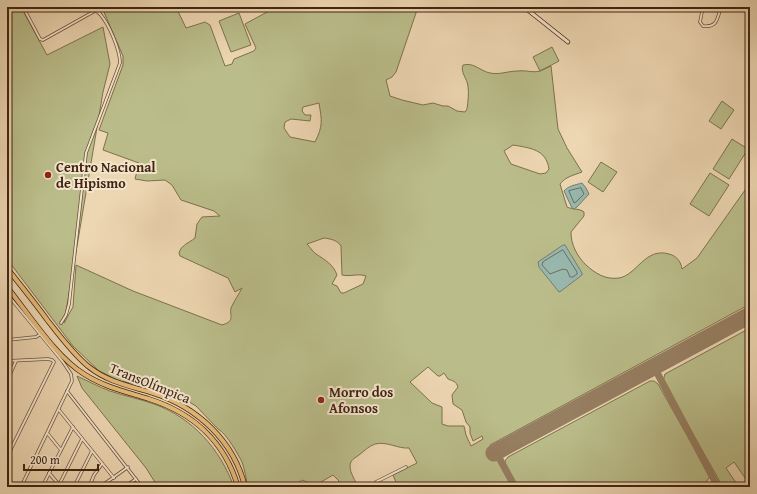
<svg xmlns="http://www.w3.org/2000/svg" width="757" height="494" font-family="'Gentium Book Plus',serif">
  <rect width="100%" height="100%" fill="#edd6b2"/>
  <filter id="stains"><feTurbulence type="fractalNoise" baseFrequency=".005" numOctaves="4"/><feColorMatrix values="0 0 0 0 .2 0 0 0 0 .09 0 0 0 0 .02 0 0 0 .5 -.17"/></filter>
  <radialGradient id="worn" r=".72"><stop offset=".6" stop-color="#630" stop-opacity="0"/><stop offset="1" stop-color="#630" stop-opacity=".3"/></radialGradient>
  <g fill="#babd8a" stroke="#7d714d" fill-rule="evenodd">
    <path d="M7,7h14l26,48 56,-28 7,37 -7,28 -39,231 9,-16 3,-42 57,26 89,34c14,-4 7,-10 9,-17 3,-7 8,-14 11,-20l-7,4 -7,-14 -48,-22 -1,-3c2,-8 10,-10 16,-15l2,-14 5,-7 18,-1 -6,-5 -33,-11 -9,-15 -7,-5 -18,1 -12,-2 4,-16 -36,-13 5,-17 -9,-3 24,-65v-9l-20,-46 5,-3h68l10,21 19,-6 5,3 15,41 7,-2 2,-5 20,-8 2,-3 -11,-24 24,-13 -2,-4h151l-22,65 -4,5 -6,3 4,16 12,4 21,5 10,-2 10,3h5l9,5 8,1 2,-3c1,-7 2,-16 1,-23 -1,-8 -8,-14 -5,-21 11,-3 17,6 27,8 10,2 18,-2 28,-2 8,-1 15,2 22,0l-7,-14 19,-10 7,14 -19,10 11,-5 7,63 9,19 15,24c-8,3 -17,5 -22,12l7,23c6,3 12,1 17,5v4l-13,16c0,13 6,24 15,33 9,8 19,15 33,13 18,-3 26,-31 50,-24 8,2 12,8 13,15l15,-11 53,-75v121l-260,141 23,42h-115l-5,-12 24,-12 -8,-15c-11,1 -22,-7 -34,-4 -6,2 -11,7 -16,11 -4,3 -9,5 -9,11 0,8 6,14 7,21h-18v-6l-6,-6 -12,7 1,5c-12,0 -10,-4 -20,-7l-9,7h-45c-2,-8 -3,-17 -6,-25 -4,-8 -16,-29 -24,-33l-22,-23 -17,-10 -18,-8 -42,-7 -20,-10 -26,-25 -66,-87zM319,103c3,18 4,23 -4,39l-25,-5 -6,-9 1,-6 6,-3 19,2 1,-6h-6l-3,-4 1,-4zM513,145c17,3 33,4 36,24l-3,4 -6,1 -29,-10 -7,-13zM324,238c7,1 13,2 17,8l1,29c8,2 16,-2 24,1l-3,8 -19,9h-3l-4,-7 -5,-2 5,-9c-4,-11 -12,-15 -21,-21 -4,-3 -6,-7 -9,-10zM428,367l10,9h2l4,-3 4,6c5,2 8,2 10,8l-6,8 1,9 9,6 4,12 4,5v6l3,8 9,-5 1,3 -12,7 -5,-11 -2,-9h-16l-6,-2v-17l-10,-4 -22,-21z"/>
    <polygon points="239,13 251,45 231,52 219,21"/>
    <polygon points="722,101 734,110 721,129 709,121"/>
    <polygon points="732,139 748,149 729,179 713,169"/>
    <polygon points="601,162 617,172 603,192 588,182"/>
    <polygon points="710,173 729,185 709,216 690,204"/>
    <polygon points="750,328 750,485 734,462 726,468 739,487 723,487 663,381 665,374"/>
    <path d="M77,376c11,5 22,11 33,15 15,5 30,8 44,13 39,14 66,45 80,83h-76l-12,-19 -64,-80z"/>
    <polygon points="650,381 654,381 658,384 710,476 707,481 698,487 517,487 506,466 505,461 508,457"/>
  </g>
  <g fill="#99b9b0" stroke="#757e70">
    <path d="M582,183l4,5 3,6 -12,13 -3,2 -2,-1 -8,-17c4,-5 11,-6 18,-8z"/>
    <polygon points="563,245 565,245 582,273 582,275 561,291 559,292 539,267 538,262"/>
  </g>
  <g fill="none" stroke-linecap="round" stroke-linejoin="round">
    <g stroke="#6c6f60" stroke-width="1">
      <polygon points="581,188 584,194 576,202 574,203 569,191"/>
      <polygon points="563,250 577,272 577,274 573,277 570,277 567,270 563,269 550,274 542,265 543,262"/>
    </g>
    <g stroke="#967e61" stroke-width="7">
      <polyline points="654,367 718,487"/>
      <polyline points="496,452 515,487"/>
    </g>
    <polyline stroke="#967e61" stroke-width="17" points="494,453 750,315"/>
    <defs>
      <g id="street">
        <polyline points="23,7 40,39 43,40 102,7"/>
        <polyline points="98,7 100,14"/>
        <path d="M703,7l-3,15 3,4c15,2 14,-8 18,-19"/>
        <polyline points="7,294 63,362 71,374 72,381 21,487"/>
        <path d="M61,323l5,-8 3,-11 17,-151 34,-90c0,-13 -11,-39 -20,-49 -3,-2 -5,-4 -7,-7"/>
        <polyline points="7,340 36,337 39,335"/>
        <polyline points="7,361 48,359 52,360 54,362 7,457"/>
        <polyline points="7,381 16,361"/>
        <polyline points="67,391 142,487"/>
        <polyline points="59,410 114,478"/>
        <polyline points="48,434 61,450"/>
        <polyline points="49,473 61,487"/>
        <polyline points="42,487 73,427"/>
        <polyline points="58,487 82,439"/>
        <polyline points="74,487 92,451"/>
        <polyline points="89,487 94,475 102,464"/>
        <polyline points="100,487 128,467"/>
        <polyline points="124,487 136,479"/>
        <polyline points="372,487 376,482 406,467"/>
      </g>
      <polyline id="secondary" points="524,7 568,42"/>
      <g id="highway">
        <path d="M7,268c14,18 28,35 41,53 13,16 25,33 41,46 19,15 41,19 64,26 44,14 81,48 92,94"/>
        <path d="M7,287c22,27 48,69 77,87 20,13 43,18 65,25 44,14 76,43 89,88"/>
      </g>
    </defs>
    <use href="#street" stroke="#6b5138" stroke-width="3.5"/>
    <use href="#secondary" stroke="#402510" stroke-width="4.5"/>
    <use href="#highway" stroke="#402510" stroke-width="5.5"/>
    <use href="#street" stroke="#f3e4cd" stroke-width="2"/>
    <use href="#secondary" stroke="#f3e4cd" stroke-width="3"/>
    <use href="#highway" stroke="#e6bb79" stroke-width="4"/>
  </g>
  <g fill="#8f2418" stroke="#f3e4cd" stroke-width="1.5">
    <circle cx="48" cy="175" r="4"/>
    <circle cx="321" cy="400" r="4"/>
  </g>
  <g text-anchor="middle" stroke-width="4" stroke-linejoin="round" paint-order="stroke">
    <g font-size="14" font-weight="bold" fill="#402510" stroke="#f3e4cd" text-anchor="start">
      <text x="56" y="172">Centro Nacional<tspan x="56" dy="16">de Hipismo</tspan></text>
      <text x="329" y="397">Morro dos<tspan x="329" dy="16">Afonsos</tspan></text>
    </g>
    <g font-size="14" fill="#402510" stroke="#f3e4cd">
      <text transform="translate(150 383) rotate(22)" y="5">TransOlímpica</text>
    </g>
  </g>
  <rect width="757" height="494" fill="none" stroke="#edd6b2" stroke-width="24"/>
  <rect x="8" y="8" width="741" height="478" fill="none" stroke="#402510" stroke-width="2"/>
  <rect x="12" y="12" width="733" height="470" fill="none" stroke="#402510"/>
  <path d="M24 464v6h74v-6" fill="none" stroke="#402510" stroke-width="2"/>
  <text x="30" y="464" font-size="12" fill="#402510" stroke="#f3e4cd" stroke-width="3" paint-order="stroke">200 m</text>
  <rect width="100%" height="100%" filter="url(#stains)"/>
  <rect width="100%" height="100%" fill="url(#worn)"/>
</svg>
